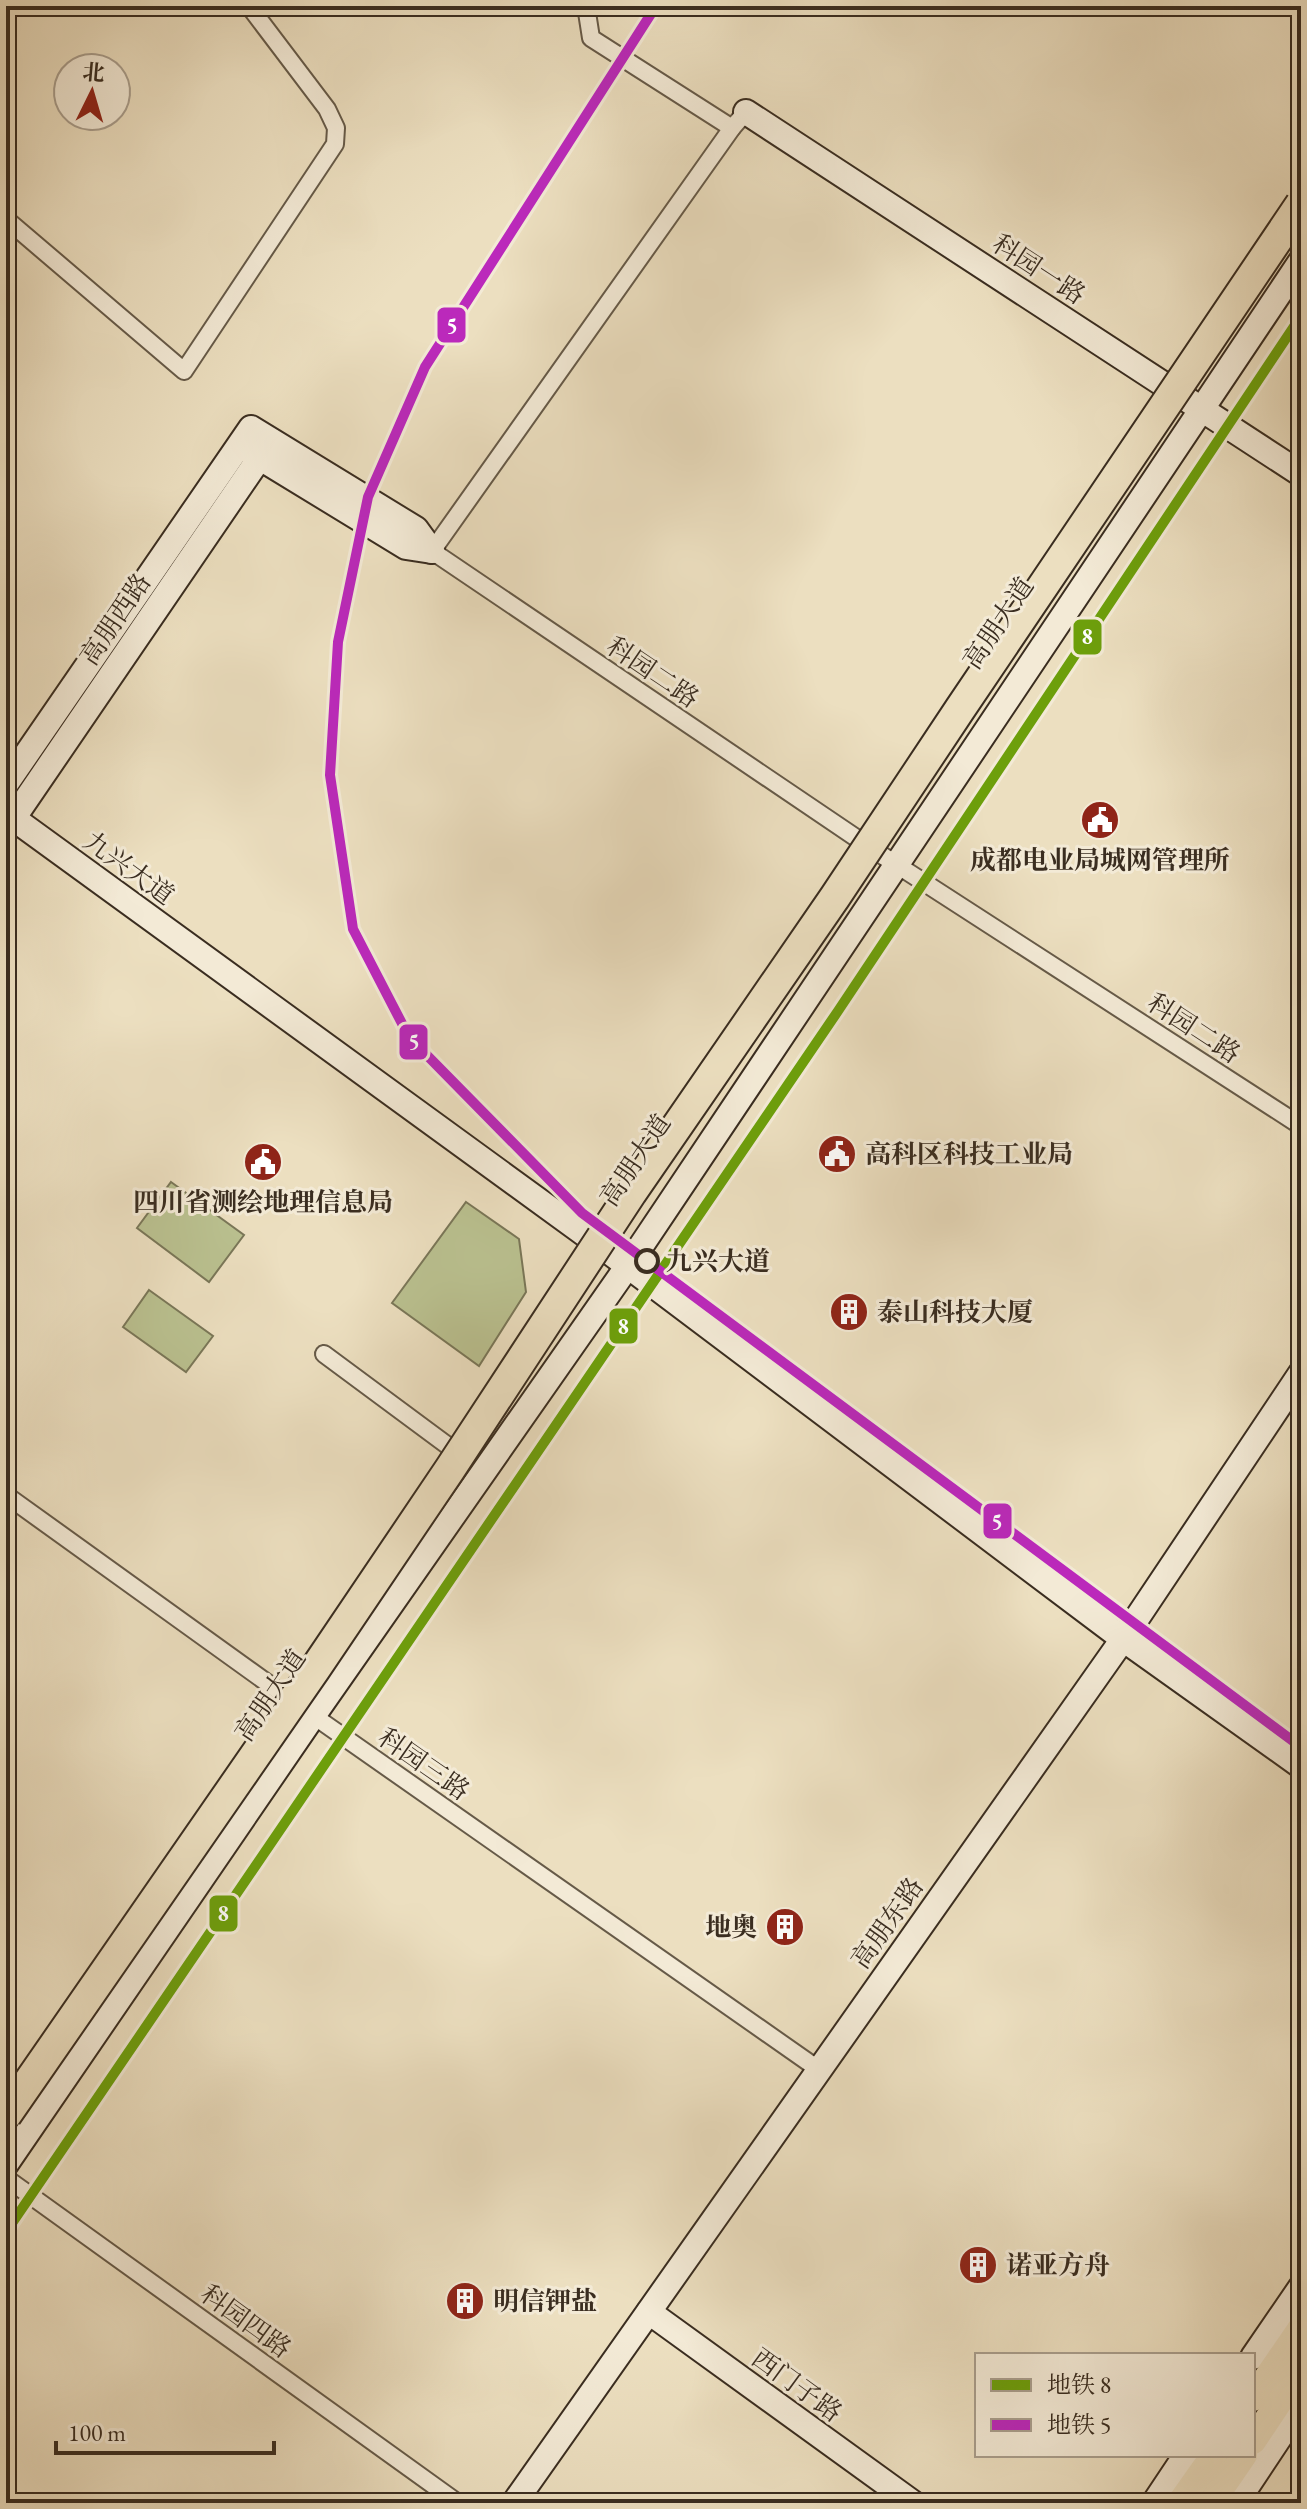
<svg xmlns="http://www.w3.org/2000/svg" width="1307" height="2509" font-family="'EB Garamond','Noto Serif SC',serif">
  <rect width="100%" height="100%" fill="#ecdfc0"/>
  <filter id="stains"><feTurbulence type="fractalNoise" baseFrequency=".0025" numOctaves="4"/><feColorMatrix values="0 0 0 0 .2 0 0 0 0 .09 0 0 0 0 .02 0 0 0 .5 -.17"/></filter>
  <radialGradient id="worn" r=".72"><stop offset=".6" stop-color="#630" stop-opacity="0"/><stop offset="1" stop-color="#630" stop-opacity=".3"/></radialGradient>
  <g fill="#bac190" stroke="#7a7758" stroke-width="2">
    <polygon points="171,1182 244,1235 209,1282 137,1228"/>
    <polygon points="466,1202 519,1239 526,1292 479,1366 392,1303"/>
    <polygon points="149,1290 213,1336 186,1372 123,1327"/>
  </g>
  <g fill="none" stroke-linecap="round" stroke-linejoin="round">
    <defs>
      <g id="street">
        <polyline points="586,6 591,38 732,128"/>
        <polyline points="746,112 732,128 432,551 877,852 1301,1126"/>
        <polyline points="6,219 184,371 335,144 336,128 327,109 249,6"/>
        <polyline points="324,1354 463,1457"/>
        <polyline points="6,1495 298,1705 818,2069"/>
        <polyline points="6,2178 458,2503"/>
      </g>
      <g id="secondary">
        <polyline points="746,112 1301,474"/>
        <polyline points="247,450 406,547 432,551"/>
        <polyline points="6,784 251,428 416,529 432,551"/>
        <polyline points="6,813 608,1251 1123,1639 1301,1766"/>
        <polyline points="6,829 271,441"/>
        <polyline points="6,2164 313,1716 627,1267 1301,261"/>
        <polyline points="649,2312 913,2503"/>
        <polyline points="1253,2357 1301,2287"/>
        <polyline points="514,2503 1123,1639 1301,1373"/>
        <polyline points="1154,2503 1186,2455"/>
        <polyline points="1236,2503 1301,2405"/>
      </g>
      <g id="primary">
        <polyline points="1253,2398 1301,2328"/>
        <polyline points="1253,2441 1301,2369"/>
        <polyline points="1180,2503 1214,2455"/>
        <polyline points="1211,2503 1244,2455"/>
      </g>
    </defs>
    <use href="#street" stroke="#665a48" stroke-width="20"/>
    <use href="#secondary" stroke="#3a2d20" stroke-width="28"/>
    <use href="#primary" stroke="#3a2d20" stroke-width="30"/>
    <use href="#street" stroke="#f3ead6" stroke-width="16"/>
    <use href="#secondary" stroke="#f3ead6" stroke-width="24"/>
    <use href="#primary" stroke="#ecdfc0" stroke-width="26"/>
    <defs>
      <polyline id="highway-bridge" points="6,2115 315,1669 450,1469 631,1193 835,897 960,709 1301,204"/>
    </defs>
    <use href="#highway-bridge" stroke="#3a2d20" stroke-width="34" stroke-linecap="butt"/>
    <use href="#highway-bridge" stroke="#ecdfc0" stroke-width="30"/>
    <defs>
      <polyline id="metro-1" points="6,2232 838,1011 1301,316"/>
      <polyline id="metro-2" points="656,6 425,367 368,497 338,642 330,775 353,929 409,1037 582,1213 1301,1747"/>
    </defs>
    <use href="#metro-1" stroke="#f3ead6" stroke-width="16"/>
    <use href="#metro-2" stroke="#f3ead6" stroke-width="16"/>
    <use href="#metro-1" stroke="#6d9f0b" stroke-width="10"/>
    <use href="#metro-2" stroke="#bb29bb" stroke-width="10"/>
  </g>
  <defs>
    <symbol id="civic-disc" viewBox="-11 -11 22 22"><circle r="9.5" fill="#8f2418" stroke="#f3ead6"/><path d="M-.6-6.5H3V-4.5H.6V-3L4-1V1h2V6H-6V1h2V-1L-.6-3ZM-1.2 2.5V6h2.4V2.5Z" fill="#fff"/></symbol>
    <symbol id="building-disc" viewBox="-11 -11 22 22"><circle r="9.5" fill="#8f2418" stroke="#f3ead6"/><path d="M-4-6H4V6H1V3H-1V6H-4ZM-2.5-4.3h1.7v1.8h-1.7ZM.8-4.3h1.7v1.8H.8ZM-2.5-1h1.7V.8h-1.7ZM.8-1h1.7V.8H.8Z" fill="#fff"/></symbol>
  </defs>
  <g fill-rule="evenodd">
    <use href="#civic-disc" x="1078" y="798" width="44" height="44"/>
    <use href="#civic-disc" x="815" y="1132" width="44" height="44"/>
    <use href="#civic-disc" x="241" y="1140" width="44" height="44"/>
    <use href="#building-disc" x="827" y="1290" width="44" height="44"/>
    <use href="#building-disc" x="763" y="1905" width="44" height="44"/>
    <use href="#building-disc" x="956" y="2243" width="44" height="44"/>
    <use href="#building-disc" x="443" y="2279" width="44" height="44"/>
  </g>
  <circle fill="#f3ead6" stroke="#3a2d20" stroke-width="4" cx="647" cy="1261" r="11"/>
  <g text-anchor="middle" stroke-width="6" stroke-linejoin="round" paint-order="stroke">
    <g font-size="26" fill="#3a2d20" stroke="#f3ead6">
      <text transform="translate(1039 269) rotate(33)" y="9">科园一路</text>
      <text transform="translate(115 619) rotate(-56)" y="9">高朋西路</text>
      <text transform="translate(998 623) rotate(-56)" y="9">高朋大道</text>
      <text transform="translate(653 672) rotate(34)" y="9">科园二路</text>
      <text transform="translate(129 868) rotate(36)" y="9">九兴大道</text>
      <text transform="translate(1194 1028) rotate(33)" y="9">科园二路</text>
      <text transform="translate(635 1160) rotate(-56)" y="9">高朋大道</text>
      <text transform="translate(270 1695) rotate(-56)" y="9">高朋大道</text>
      <text transform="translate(424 1764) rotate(35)" y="9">科园三路</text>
      <text transform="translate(887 1923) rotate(-55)" y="9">高朋东路</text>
      <text transform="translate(246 2321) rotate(36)" y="9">科园四路</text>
      <text transform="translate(797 2385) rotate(36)" y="9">西门子路</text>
    </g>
    <g font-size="26" font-weight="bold" fill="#3a2d20" stroke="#f3ead6" text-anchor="start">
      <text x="1100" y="869" text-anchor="middle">成都电业局城网管理所</text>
      <text x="865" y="1163">高科区科技工业局</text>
      <text x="263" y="1211" text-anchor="middle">四川省测绘地理信息局</text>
      <text x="877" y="1321">泰山科技大厦</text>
      <text x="757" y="1936" text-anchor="end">地奥</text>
      <text x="1006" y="2274">诺亚方舟</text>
      <text x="493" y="2310">明信钾盐</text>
    </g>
    <g font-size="26" font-weight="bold" fill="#3a2d20" stroke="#f3ead6" text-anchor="start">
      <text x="666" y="1270">九兴大道</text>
    </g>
  </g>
  <g stroke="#f3ead6" stroke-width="3">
    <rect x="436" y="306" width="31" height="38" rx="8" fill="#bb29bb"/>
    <rect x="1072" y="618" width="31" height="38" rx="8" fill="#6d9f0b"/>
    <rect x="398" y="1023" width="31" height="38" rx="8" fill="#bb29bb"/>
    <rect x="608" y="1307" width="31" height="38" rx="8" fill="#6d9f0b"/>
    <rect x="982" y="1502" width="31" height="38" rx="8" fill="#bb29bb"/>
    <rect x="208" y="1894" width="31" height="39" rx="8" fill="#6d9f0b"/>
  </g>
  <g font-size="22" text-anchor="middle" font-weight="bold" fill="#fff">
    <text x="452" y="333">5</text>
    <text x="1087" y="644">8</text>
    <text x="414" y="1049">5</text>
    <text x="623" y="1334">8</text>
    <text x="997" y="1529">5</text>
    <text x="223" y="1921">8</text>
  </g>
  <rect width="1307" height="2509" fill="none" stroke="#ecdfc0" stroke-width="32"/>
  <rect x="8" y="8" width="1291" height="2493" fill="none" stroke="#3a2d20" stroke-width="4"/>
  <rect x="16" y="16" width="1275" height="2477" fill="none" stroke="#3a2d20" stroke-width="2"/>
  <rect x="975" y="2353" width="280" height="104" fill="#f3ead6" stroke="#a99e8d" stroke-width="2"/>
  <rect x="991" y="2379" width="40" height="12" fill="#6d9f0b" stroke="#a99e8d" stroke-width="2"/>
  <text x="1047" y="2393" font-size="24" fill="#3a2d20">地铁 8</text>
  <rect x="991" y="2419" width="40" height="12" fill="#bb29bb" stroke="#a99e8d" stroke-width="2"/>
  <text x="1047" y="2433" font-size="24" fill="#3a2d20">地铁 5</text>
  <g transform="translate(92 92) rotate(5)"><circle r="38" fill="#f3ead6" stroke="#a99e8d" stroke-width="2"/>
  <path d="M0-6L14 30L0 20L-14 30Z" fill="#8f2418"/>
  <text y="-12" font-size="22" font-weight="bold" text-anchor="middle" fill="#3a2d20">北</text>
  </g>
  <path d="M56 2441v12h218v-12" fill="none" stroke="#3a2d20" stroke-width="4"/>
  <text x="68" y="2441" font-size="24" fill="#3a2d20" stroke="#f3ead6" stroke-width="6" paint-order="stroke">100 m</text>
  <rect width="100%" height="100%" filter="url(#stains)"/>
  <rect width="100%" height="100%" fill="url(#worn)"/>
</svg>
